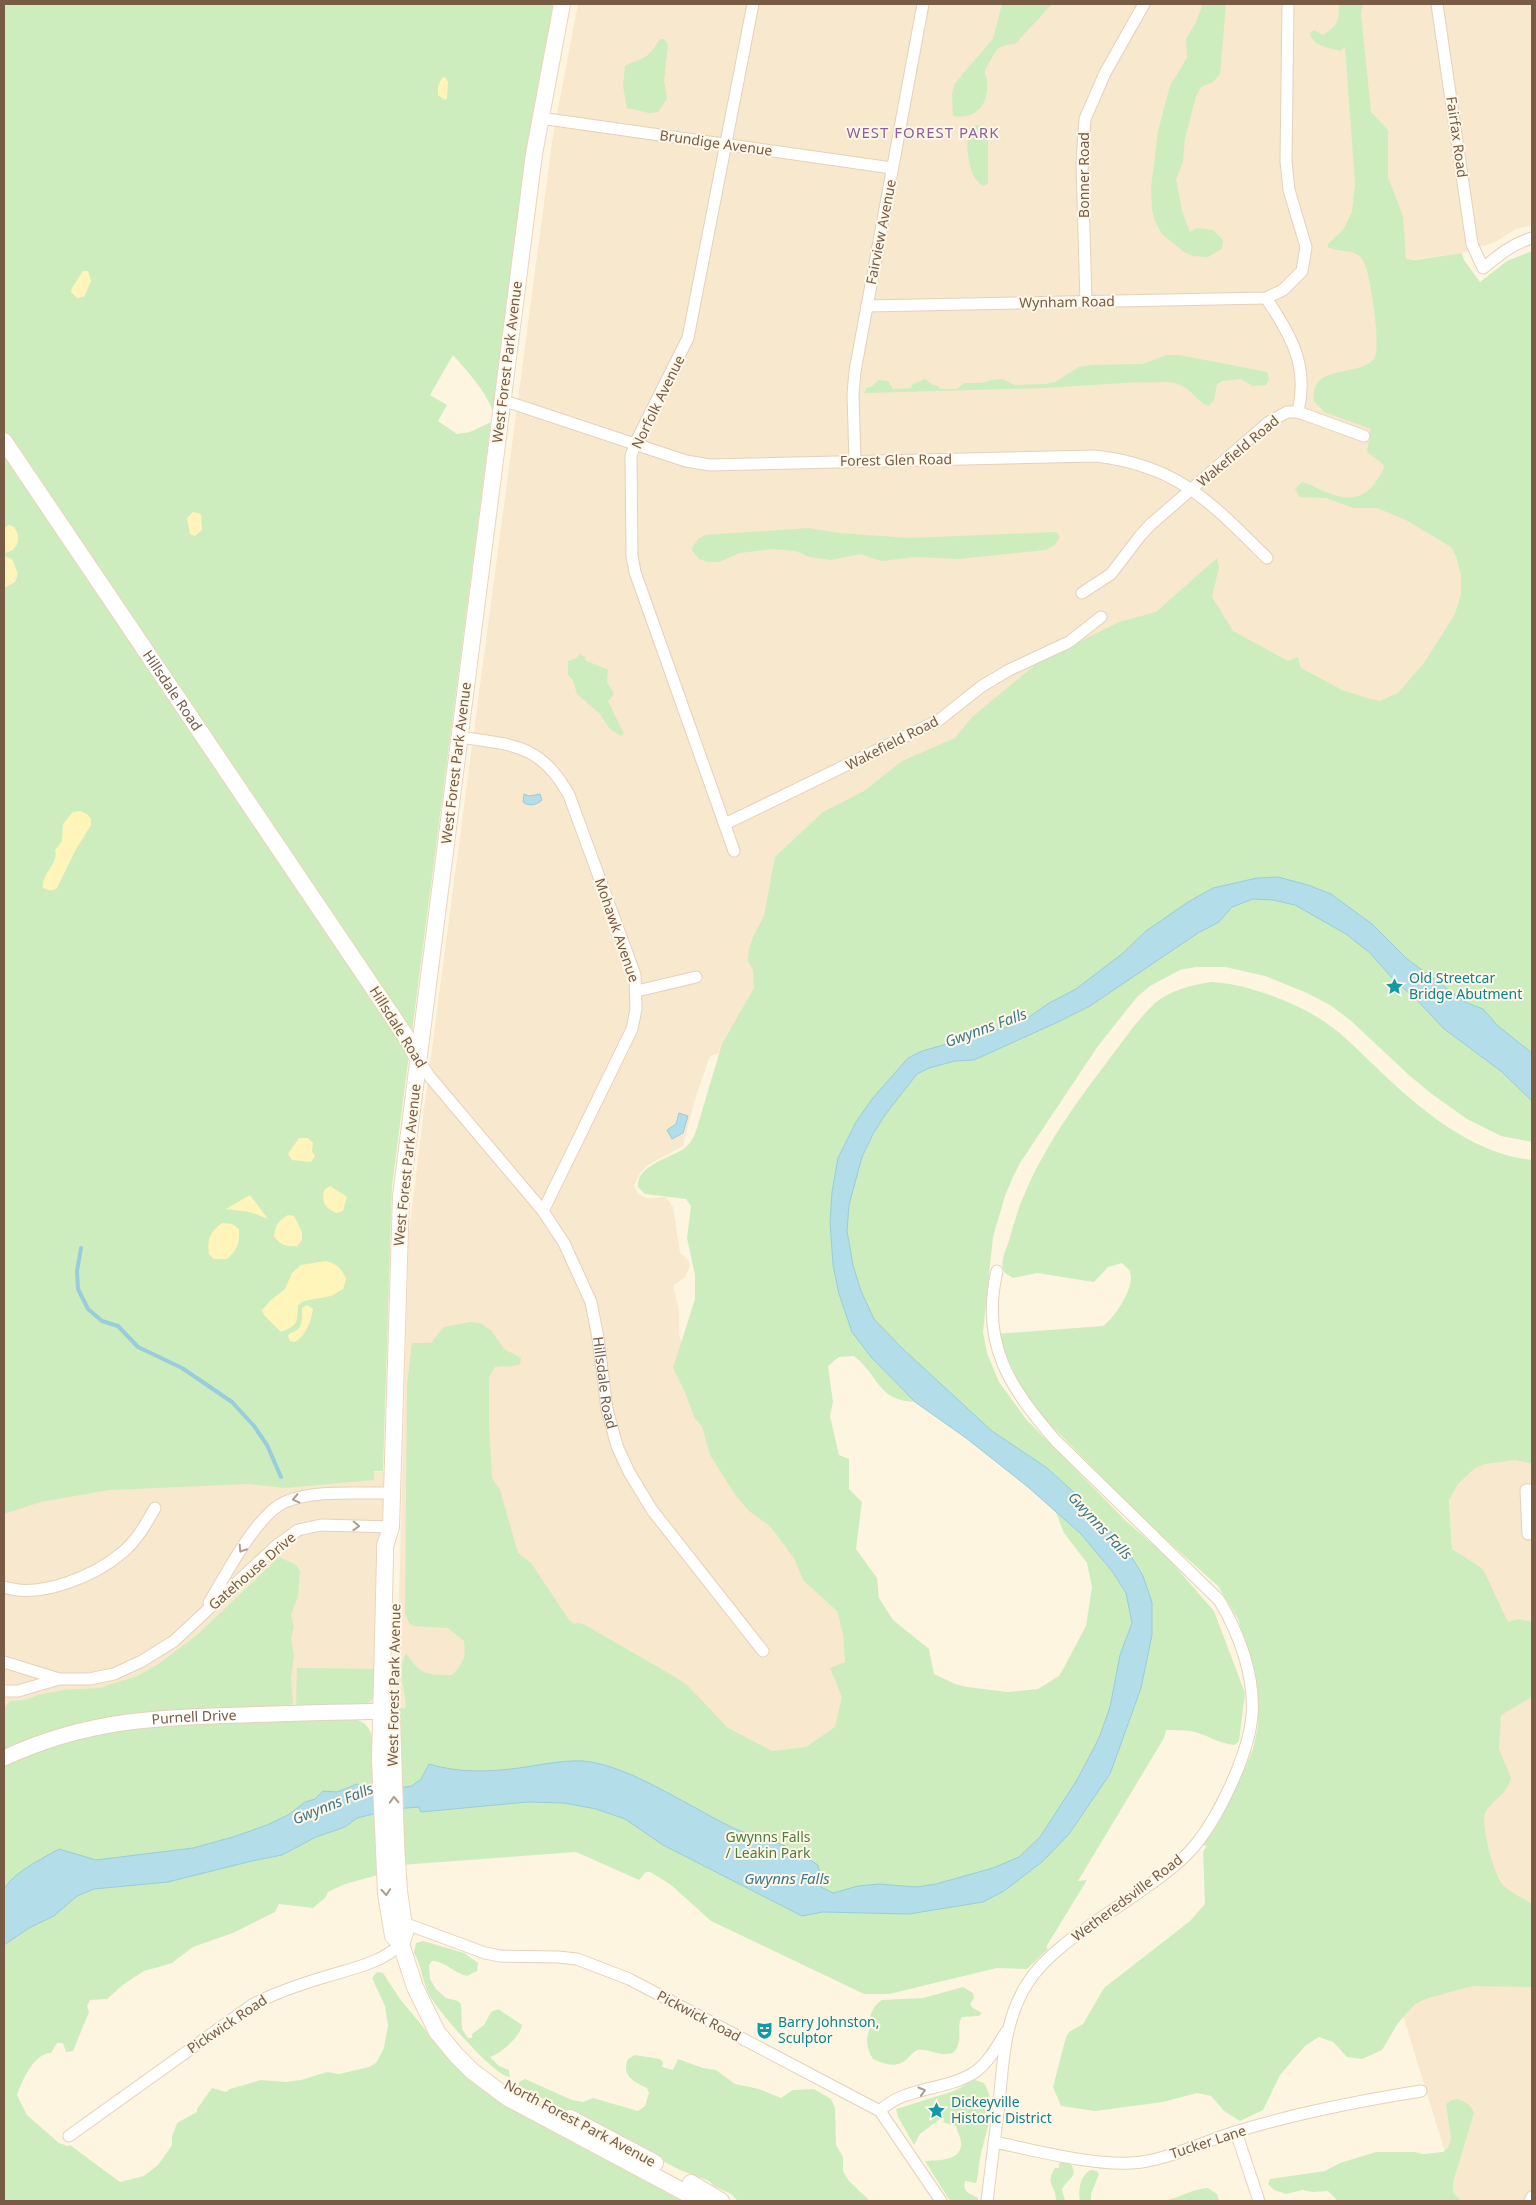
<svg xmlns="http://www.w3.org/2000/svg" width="1536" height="2205" font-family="'Noto Sans',sans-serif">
  <rect width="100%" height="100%" fill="#fef5e1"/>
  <g fill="#f7e8ce">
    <polygon points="578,4 1532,4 1532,225 1516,229 1495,242 1462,253 1395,262 1532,700 1314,707 1298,658 823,1013 710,1056 695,1099 683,1146 648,1165 640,1173 636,1181 634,1186 638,1194 642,1196 647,1198 666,1197 673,1207 680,1253 688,1260 690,1266 685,1277 673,1286 679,1310 679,1334 714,1452 839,1567 847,1686 842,1723 806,1747 762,1752 396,1709 409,1232 425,1101 553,135"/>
    <polygon points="1532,1341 1532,2201 1422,2201 1449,2165 1386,1960 1459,1658 1444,1414"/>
    <polygon points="392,1471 382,1711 4,1758 4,1506 160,1478"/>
  </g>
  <g fill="#cdedbe" fill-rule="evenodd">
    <path d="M4,4h550l-22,113 -39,294c-9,-22 -25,-39 -40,-56l-23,40 17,10 -9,16 19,13 13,-2 21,-10 -99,764 -9,285h-9v9l-89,8 -36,-4 -140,6 -68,12 -37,12z"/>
    <path d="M1002,4h50l-37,40c-17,1 -19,5 -26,19 -1,2 -3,4 -4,7 -1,3 2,8 2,11 2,23 -10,39 -34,35l-1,-23 3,-10 38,-44z"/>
    <polygon points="1203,4 1226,4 1220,74 1213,82 1201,87 1196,96 1185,138 1183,162 1176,179 1182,211 1190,232 1198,228 1213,230 1223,240 1222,249 1208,257 1193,256 1184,252 1162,234 1155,221 1152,209 1151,188 1158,131 1170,86 1187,58 1186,39 1196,22"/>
    <path d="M1339,4h24l-2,10 10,98 17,18v47l15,39 3,43 9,1 47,-7 2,7 16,22 27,-21 25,-10v891l-31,-6 -34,-17 -34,-24 -23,-19 -60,-56 -20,-15 -23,-12 -42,-17 -40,-9h-29l-16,3 -30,16 -13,11 -39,49 -78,117 -7,14 -8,19 -12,41 -10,95 4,21 12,29 27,37 100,102 40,35 48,55 31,82 -6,48 -4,4c-15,-1 -26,-9 -40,-13 -9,-2 -19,-2 -29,-2l-2,8 -86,143 9,-1 -41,67 2,2 -21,20 -30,-1 -108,26h-25l-153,-73 -40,-36 -21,-13h-4l-7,8 -63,-28 -175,13 -5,-156 10,-1c-1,-18 -9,-38 0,-55 14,22 21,22 46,22 12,-12 14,-18 12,-34l-16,-13 -35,-2 -4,-3 -4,-10 2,-228 5,-42h19l13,-16 26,-5 10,1 12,8 12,18 17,9 -1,6c-8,4 -16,1 -25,3l-6,10v50l3,51 8,12 18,63 13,10 38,57 5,4 5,-1 6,2 90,52 12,8 41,43 44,23 34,-4 29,-20 7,-30 -12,-29 15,-6 -2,-28 -6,-23 -34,-31 -9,-22 -24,-32 -21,-15 -13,-15 -26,-41 -8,-29 -7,-7 -10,-27 -12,-24 22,-69v-24l-8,-37 4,-32 -5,-7 -41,-5 -7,-7c-2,-22 33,-29 47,-39 6,-5 8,-10 11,-17l26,-87 32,-56 -1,-18 -5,-9 1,-12 4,-12 11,-21 11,-59 48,-45 41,-21 38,-30 53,-23 17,-21 68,-56 79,-39 37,-10 61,-54 2,9 -7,30 21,34 55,30 10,-4 3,11 41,22 28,9 10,2 18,-8 26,-30 31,-49 6,-20v-19l-5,-19 -5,-9 -45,-27 -29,-12h-24l-27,-10 -26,-1 -5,-8 7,-7c10,2 19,9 29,12 28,10 41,-2 53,-26l-1,-4 -16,-12 4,-23 -47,-17 -10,-11c-4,-38 43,-23 60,-42 8,-10 -4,-89 -11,-99 -10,-13 -22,-6 -35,-13v-3l15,-14 9,-18 3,-29 -10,-136 -5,4c-11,-4 -28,-4 -30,-18l4,-3 9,5c15,-9 16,-14 16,-31zM852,1332l134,93 129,120 -34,-11 -26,-24 9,23 23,30 5,24 -6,39 -24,45 -3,5 -21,13 -30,3 -41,-5 -12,-3 -21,-10 -5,-25 -36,-29 -14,-22 -2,-20 -21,-29 6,-47 -13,-13v-30l-10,-4 -9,-39 3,-14 -5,-36 11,-9 15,-1c25,20 24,45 61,46l-44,-45z"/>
    <path d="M660,39h4l4,6 -4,35 3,19 -9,13 -9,1 -22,-5 -4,-22 2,-20c21,-10 22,-6 35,-27z"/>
    <path d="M977,125l5,1 5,8 1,9v40l-4,3c-16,-5 -19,-43 -15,-57z"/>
    <path d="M1167,355h12l88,17 2,7 -3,6 -13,1 -12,-7 -19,2 -5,3 -3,16 -5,6c-11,-3 -17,-16 -28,-21 -15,-6 -28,-1 -43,-3l-93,6 -181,5 3,-5 6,-2 5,-6 10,1 5,8 18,-1 1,-3 13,-6 8,6 5,1 2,3h17l7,-6h18l10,-3 10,-1 13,6 30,-1 10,-2 24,-15 13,-2 50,-1z"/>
    <polygon points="808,528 839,533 910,538 1056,532 1060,537 1055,545 1046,550 958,559 915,557 882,561 860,554 832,560 809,557 796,551 773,549 740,553 719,562 708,562 699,559 691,549 698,539 705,535"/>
    <polygon points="580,654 585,657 585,660 608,670 607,682 614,694 608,701 624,734 621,736 610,729 599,713 577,694 573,680 568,675 568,661 577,658"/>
    <path d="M1211,982c36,1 92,23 121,45 17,13 32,29 48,44 41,39 93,83 152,89v304l-17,-4 -30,4 -10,4 -17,16 -9,16 3,49 31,20 25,53 10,-3 14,3v75l-31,18 -2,34 12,29c-3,15 -18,22 -25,33 -7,11 8,65 17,74 8,8 20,13 29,19v83l-59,-1 -45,12 -13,6 -17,19 -16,27 -20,9 -15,-2 -14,-15 -14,-5 -14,9 -25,29 -17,35 -23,11 -16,-10 -13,-15 -14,-3 -34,9 -68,9 -34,-5 -8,-19 13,-50 3,-5 14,-8 21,-36 86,-67 15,-17 -2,-52 4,-6 -5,-1 42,-75 9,-21 5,-23 -3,-50 -17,-57 -20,-33 -84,-75 -10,-7 -22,-27 -71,-72 -19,-24 -17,-47 108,-8c11,-7 33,-40 27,-54 -1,-4 -6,-6 -8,-9l-14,4 -14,15 -57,-9 -24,5 -8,-5c-7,-11 2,-24 5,-36 17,-66 56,-121 97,-175 16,-21 29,-41 48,-59 15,-13 37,-18 56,-21z"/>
    <polygon points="279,1557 296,1565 300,1571 298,1596 291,1615 294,1627 291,1638 294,1656 291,1679 293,1706 175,1712 4,1751 4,1708 10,1701 25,1700 38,1695 63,1690 99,1688 137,1676 157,1665 197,1635"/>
    <polygon points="297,1668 377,1669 375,1694 370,1702 363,1704 296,1706"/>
    <path d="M354,1719c12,3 15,8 19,19l5,137 -33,9 -17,8 -3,6 -12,10 -34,-4 -4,8 -42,21 -40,14 -21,16 -28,8 -20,13 -17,15 -17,1 -3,6 2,6 -16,39 -7,1 -3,-9h-6l-6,10c-17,0 -29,28 -34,42l10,20 32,28 9,3 2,-1 50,37 24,-6 14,-11 14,-20v-8l5,-14 20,-11v-3l15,-21 14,4 4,-3 31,-9 25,2 15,-2 26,-8 12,2 30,-7 7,-4 8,-15 4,-23 -3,-19 -13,-28 5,-6 6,1 17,26 43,52 249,150h-688v-438l111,-37z"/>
    <path d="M423,1941l41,12 14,10 -1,8 -10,5c-13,-3 -22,-15 -35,-15l-3,4 1,14 6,10 10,9 12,3 3,3 1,25 6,9h4v-4l12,-9 7,-13 7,-3 24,16c-1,11 -22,29 -32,32l9,9 10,4 1,7c-15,0 -72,-66 -80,-81 -8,-14 -8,-30 -16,-43l2,-10z"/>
    <path d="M963,1987l10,6 1,5 -4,6 3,4 9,5 -3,3 -17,1c-7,11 3,23 -9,36 -14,4 -25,-5 -35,-3 -4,1 -6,4 -9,7 -11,12 -23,8 -36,2 -8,-13 -8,-23 0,-36l-3,-5c2,-9 5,-13 12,-18l41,-2z"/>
    <path d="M635,2055l25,4 3,3 -1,5 11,3 5,-11 25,9 13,2 19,14 24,5 22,9 12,-8 21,-1 17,10 4,9 1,37 7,12v14l6,10 21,20h-132l-7,-7 -17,-8 -5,-5 -29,-11 -161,-84v-4l6,-3 47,21 11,2 10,-4 45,13 7,-5 4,-13 -2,-5c-13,-6 -26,-12 -19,-29z"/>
    <path d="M975,2080l9,3c15,23 0,53 -4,76 -2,8 -1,16 -4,24l-11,-2c-3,10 5,13 13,17v3h-28l-25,-40c11,-1 35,1 36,-16 1,-6 -4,-13 -5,-19l-11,-3 -5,-4 -20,15 -6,11 -16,-28 -2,-8 58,-18z"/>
    <path d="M1457,2099c8,3 14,5 17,14l-21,69v10l8,9h-126l1,-2 -8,-8 -16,1 -9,-2 -17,4 -12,-4 -6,-6 2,-5 55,-8 15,-8 36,-11h39l8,2 20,-2 5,-4 3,-9 -5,-35 6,-4z"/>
    <path d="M1063,2160l6,1c11,16 0,16 -7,28l3,12h-9c1,-15 -12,-16 -1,-33h4v-4z"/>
    <path d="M1091,2170l6,1 2,3 -8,20v7h-11c-2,-11 0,-26 11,-31z"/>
    <path d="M1208,2188l9,6 2,7h-55c16,-3 27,-12 44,-13z"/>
  </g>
  <g fill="#fff5ba">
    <polygon points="445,77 448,82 447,98 445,100 438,95 438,86 442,78"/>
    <polygon points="83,271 88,271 91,281 84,297 77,298 71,292 72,288"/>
    <polygon points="193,512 201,514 202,530 195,536 190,534 187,518"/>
    <path d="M9,525l5,2c8,11 4,24 -10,26v-25z"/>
    <polygon points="4,556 12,559 18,574 15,582 6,587 4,586"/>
    <path d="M80,811l7,3 4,5v6l-16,26 -18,37c-5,3 -8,3 -14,0 -2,-15 16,-23 12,-38l7,-9 1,-17 10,-12z"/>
    <polygon points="299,1138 308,1138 313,1143 312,1152 315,1156 311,1162 292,1160 288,1154"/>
    <path d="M330,1186l17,11 -4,14 -7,2c-12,-6 -14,-10 -12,-23z"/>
    <polygon points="250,1195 268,1219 250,1212 226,1209"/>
    <path d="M288,1215l6,1 8,16v8l-5,6c-11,1 -17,-1 -23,-10 1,-10 5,-16 14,-21z"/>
    <path d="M222,1223l10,1 7,5c1,14 -2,21 -12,30h-13l-5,-5c-2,-15 1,-22 13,-31z"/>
    <path d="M326,1261c11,3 15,7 20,18l-3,10 -12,7 -27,5 -6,4c-1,17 1,20 -17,27l-17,-17 -2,-5 9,-10 14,-11 7,-16 9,-8z"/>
    <path d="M307,1305l6,4c-2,12 -7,27 -18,33l-5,-1 -2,-5c3,-5 6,-3 10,-7 5,-5 4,-15 4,-21z"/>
  </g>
  <g fill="#b3dde9" stroke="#99ccdc">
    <path d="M524,794l5,2 11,-2 2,6c-5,5 -13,7 -19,2z"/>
    <path d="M1278,877l30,8 23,9 41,30 34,34 59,44 18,7 15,17 34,27v48l-30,-29 -59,-44 -26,-28 -24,-21 -23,-26 -24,-19 -51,-29 -22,-5 -20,-1 -21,8 -13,15 -21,11 -108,73 -34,17 -82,37 -19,1 -26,7 -12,6 -32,41 -12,19 -11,23 -13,48 -2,26 6,34 8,26 13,28 29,30 89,82 55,37 31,28 50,55 15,25 9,26v33l-11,53 -31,86 -41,60 -27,28 -38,29 -21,11 -74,12 -86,-2 -21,4 -139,-71 -38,-26 -29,-10 -32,-6 -36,-1 -107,10 -2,-5 -25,2 -37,9 -12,9 -29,10 -34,18 -30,6 -84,21 -74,7 -17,7 -23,20 -25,12 -25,17c0,-11 -3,-46 0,-54 4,-16 41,-34 55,-42l37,11 97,-12 40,-11 34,-12 21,-10 17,-13 10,-3 8,-8 14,1 20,-8 22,7 33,-5 9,-7 8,-15c29,9 60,8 90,4 22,-3 42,-8 64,-7 48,4 110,49 155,69 15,7 32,9 47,16 11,5 22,12 33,19l4,16 -1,6 12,6 25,-7 21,-2 37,3 20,-3 57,-16 26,-11 21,-20 37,-57 22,-42 11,-31 10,-52 12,-32 -6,-30 -14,-22 -31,-37 -53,-47 -62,-49 -51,-36 -44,-45 -19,-25 -13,-38 -6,-29 -3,-43 2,-30 6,-34 18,-36 16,-23 36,-41 14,-7 89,-25 18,-9 20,-14 27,-14 47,-36 23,-22 42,-29 25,-14 44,-10z"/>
    <polygon points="679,1113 688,1116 683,1133 672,1139 667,1130 676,1124"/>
  </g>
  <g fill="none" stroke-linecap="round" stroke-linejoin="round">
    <polyline stroke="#99ccdc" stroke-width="4" points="81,1248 77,1271 78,1289 88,1309 102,1321 118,1326 138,1347 182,1368 232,1402 254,1426 267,1445 281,1477"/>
    <defs>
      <g id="minor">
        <path d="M1437,4l35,240 11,24c16,-13 29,-24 49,-30"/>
        <polyline points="540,118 892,168"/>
        <polyline points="1086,302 1082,162 1085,119 1105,73 1144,4"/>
        <polyline points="867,306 1266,298 1283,290 1302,271 1306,247 1289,190 1286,161 1288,4"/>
        <path d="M502,400l184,61 24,4 386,-9c83,10 114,46 171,102"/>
        <polyline points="1298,412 1364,436"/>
        <polyline points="855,461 853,394 855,371 923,4"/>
        <path d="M1082,593l29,-19 29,-38 10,-11 119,-103 18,-10h11c11,-47 -7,-76 -32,-114"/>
        <path d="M460,737c53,8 81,7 109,58l66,180 1,34 -4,20 -89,182"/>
        <polyline points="725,824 939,720 982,686 1009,670 1069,642 1101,617"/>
        <polyline points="734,851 635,572 632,556 631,456 635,444 688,338 753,4"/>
        <polyline points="637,991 696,977"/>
        <path id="s1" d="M418,1059l12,18 113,134 21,32 27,59 7,36 9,71 10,37 12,26 23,38 111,141"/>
        <polyline points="1532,1490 1526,1490 1528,1534 1532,1533"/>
        <path d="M4,1587c36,12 91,-11 119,-35 14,-12 23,-28 32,-44"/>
        <path d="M209,1603c16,-27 48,-89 76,-101 29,-13 75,-8 107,-9"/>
        <polyline points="4,1662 59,1679 89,1679 114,1674 142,1661 174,1641 276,1546 298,1530 321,1525 391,1527"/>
        <polyline points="4,1691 18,1691 59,1679"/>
        <polyline points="404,1923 485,1953 500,1956 558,1957 577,1959 629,1979 880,2111 941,2201"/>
        <path d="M880,2111c24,-25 67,-20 95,-39 14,-10 22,-26 31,-40"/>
        <polyline points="1236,2132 1259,2201"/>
        <path d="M69,2136l183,-131c24,-13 49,-21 76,-29 26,-8 53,-13 73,-32"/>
        <path d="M994,2142c41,8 95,23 136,21 33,-1 73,-21 105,-31 61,-19 123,-31 186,-41"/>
        <path d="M987,2201c4,-32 8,-65 12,-97 4,-41 5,-84 28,-120 24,-39 82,-69 119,-97 16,-11 31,-22 44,-36 27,-29 59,-97 62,-136 3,-39 -13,-82 -33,-115l-163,-159c-46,-53 -76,-97 -59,-170"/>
        <polyline points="1530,2201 1532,2197"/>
      </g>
      <g id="tertiary">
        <path id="s2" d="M4,1758c81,-38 153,-41 240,-43 50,-2 99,-3 148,-4"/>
      </g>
      <g id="secondary">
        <polyline points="562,4 534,154 401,1196 391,1527 385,1546 385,1558 380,1760 386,1894 393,1936 401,1944 415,1987 437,2032 456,2055 472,2071 508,2098 701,2201"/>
        <path id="s3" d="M4,441l405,600 9,18"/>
        <polyline points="392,1718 396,1843 399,1891 405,1933 401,1944"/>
        <polyline points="570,2118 655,2163"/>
        <polyline points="691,2183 721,2201"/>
      </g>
    </defs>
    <use href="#minor" stroke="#e3d2bc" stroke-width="13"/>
    <use href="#tertiary" stroke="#e3d2bc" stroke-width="17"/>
    <use href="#secondary" stroke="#ebd5bb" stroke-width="18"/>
    <use href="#minor" stroke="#fff" stroke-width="11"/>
    <use href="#tertiary" stroke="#fff" stroke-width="15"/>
    <use href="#secondary" stroke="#fff" stroke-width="16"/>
  </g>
  <defs><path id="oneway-chevron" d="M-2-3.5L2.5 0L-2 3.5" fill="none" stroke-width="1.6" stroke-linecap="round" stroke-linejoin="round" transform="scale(1.25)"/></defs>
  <g stroke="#ae9d8f">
    <use href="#oneway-chevron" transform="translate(296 1499) rotate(167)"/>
    <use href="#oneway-chevron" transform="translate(356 1526) rotate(2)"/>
    <use href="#oneway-chevron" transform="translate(242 1549) rotate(123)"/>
    <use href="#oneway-chevron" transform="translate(394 1800) rotate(-93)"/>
    <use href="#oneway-chevron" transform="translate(386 1892) rotate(86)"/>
    <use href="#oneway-chevron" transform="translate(922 2091) rotate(-17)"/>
  </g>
  <defs>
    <symbol id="sight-bare" viewBox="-9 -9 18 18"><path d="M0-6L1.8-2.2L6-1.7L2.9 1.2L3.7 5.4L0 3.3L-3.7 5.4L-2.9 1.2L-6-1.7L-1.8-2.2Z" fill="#0f9aa8" stroke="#fff8e9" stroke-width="2.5" paint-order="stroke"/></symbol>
    <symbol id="theatre-bare" viewBox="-9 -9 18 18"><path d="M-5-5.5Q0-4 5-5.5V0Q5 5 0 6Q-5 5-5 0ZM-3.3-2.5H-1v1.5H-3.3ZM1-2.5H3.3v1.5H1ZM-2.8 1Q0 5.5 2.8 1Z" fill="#0f9aa8" stroke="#fff8e9" stroke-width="2.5" paint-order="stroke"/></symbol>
  </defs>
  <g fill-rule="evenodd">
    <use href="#sight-bare" x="1382" y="974" width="25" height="25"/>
    <use href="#theatre-bare" x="752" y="2018" width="25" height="25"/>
    <use href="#sight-bare" x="924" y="2098" width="25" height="25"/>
  </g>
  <g text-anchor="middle" stroke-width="4" stroke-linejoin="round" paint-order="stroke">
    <g font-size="14" fill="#785b45" stroke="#fff8e9">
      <text transform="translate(1457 137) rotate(82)" y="5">Fairfax Road</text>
      <text transform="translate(716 143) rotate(8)" y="5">Brundige Avenue</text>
      <text transform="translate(1084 175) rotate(-90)" y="5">Bonner Road</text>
      <text transform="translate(881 232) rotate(-79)" y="5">Fairview Avenue</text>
      <text transform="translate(1067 302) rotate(-1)" y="5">Wynham Road</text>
      <text transform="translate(507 362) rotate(-83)" y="5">West Forest Park Avenue</text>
      <text transform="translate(658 402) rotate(-64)" y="5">Norfolk Avenue</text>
      <text transform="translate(1238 451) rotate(-40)" y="5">Wakefield Road</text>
      <text transform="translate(896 460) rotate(-1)" y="5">Forest Glen Road</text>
      <text dy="5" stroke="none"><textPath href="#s3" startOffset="301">Hillsdale Road</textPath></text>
      <text transform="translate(892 743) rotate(-27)" y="5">Wakefield Road</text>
      <text transform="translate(456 763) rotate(-83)" y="5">West Forest Park Avenue</text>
      <text transform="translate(617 930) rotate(71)" y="5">Mohawk Avenue</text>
      <text transform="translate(398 1027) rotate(58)" y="5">Hillsdale Road</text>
      <text transform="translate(407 1165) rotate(-84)" y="5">West Forest Park Avenue</text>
      <text dy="5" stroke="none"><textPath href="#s1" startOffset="382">Hillsdale Road</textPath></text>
      <text transform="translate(252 1571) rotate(-41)" y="5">Gatehouse Drive</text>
      <text transform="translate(394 1685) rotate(-89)" y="5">West Forest Park Avenue</text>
      <text dy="5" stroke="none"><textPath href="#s2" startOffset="196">Purnell Drive</textPath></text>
      <text transform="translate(1127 1898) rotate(-37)" y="5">Wetheredsville Road</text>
      <text transform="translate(699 2016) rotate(28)" y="5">Pickwick Road</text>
      <text transform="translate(227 2024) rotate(-34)" y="5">Pickwick Road</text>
      <text transform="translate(580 2123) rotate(28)" y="5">North Forest Park Avenue</text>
      <text transform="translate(1208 2142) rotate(-18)" y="5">Tucker Lane</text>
    </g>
    <g font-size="14" fill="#0d838f" stroke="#fff8e9" text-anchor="start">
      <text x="1409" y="983">Old Streetcar<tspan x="1409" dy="16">Bridge Abutment</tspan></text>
      <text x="778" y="2027">Barry Johnston,<tspan x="778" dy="16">Sculptor</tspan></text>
      <text x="951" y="2107">Dickeyville<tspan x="951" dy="16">Historic District</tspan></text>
    </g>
    <g font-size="14" fill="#4b7f3c" stroke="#fff8e9">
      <text x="768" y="1842">Gwynns Falls<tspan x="768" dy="16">/ Leakin Park</tspan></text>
    </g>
    <g font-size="15" letter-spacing="1" fill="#8d609c" stroke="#fff8e9">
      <text x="923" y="138">WEST FOREST PARK</text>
    </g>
    <g font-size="15" font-style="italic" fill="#3c7a8d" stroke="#fff8e9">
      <text transform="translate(986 1028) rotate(-20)" y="5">Gwynns Falls</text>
      <text transform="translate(1100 1526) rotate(47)" y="5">Gwynns Falls</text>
      <text transform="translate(333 1804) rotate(-22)" y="5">Gwynns Falls</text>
      <text x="787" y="1884">Gwynns Falls</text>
    </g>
  </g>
  <rect width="1536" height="2205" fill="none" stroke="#785b45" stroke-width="10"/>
</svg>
